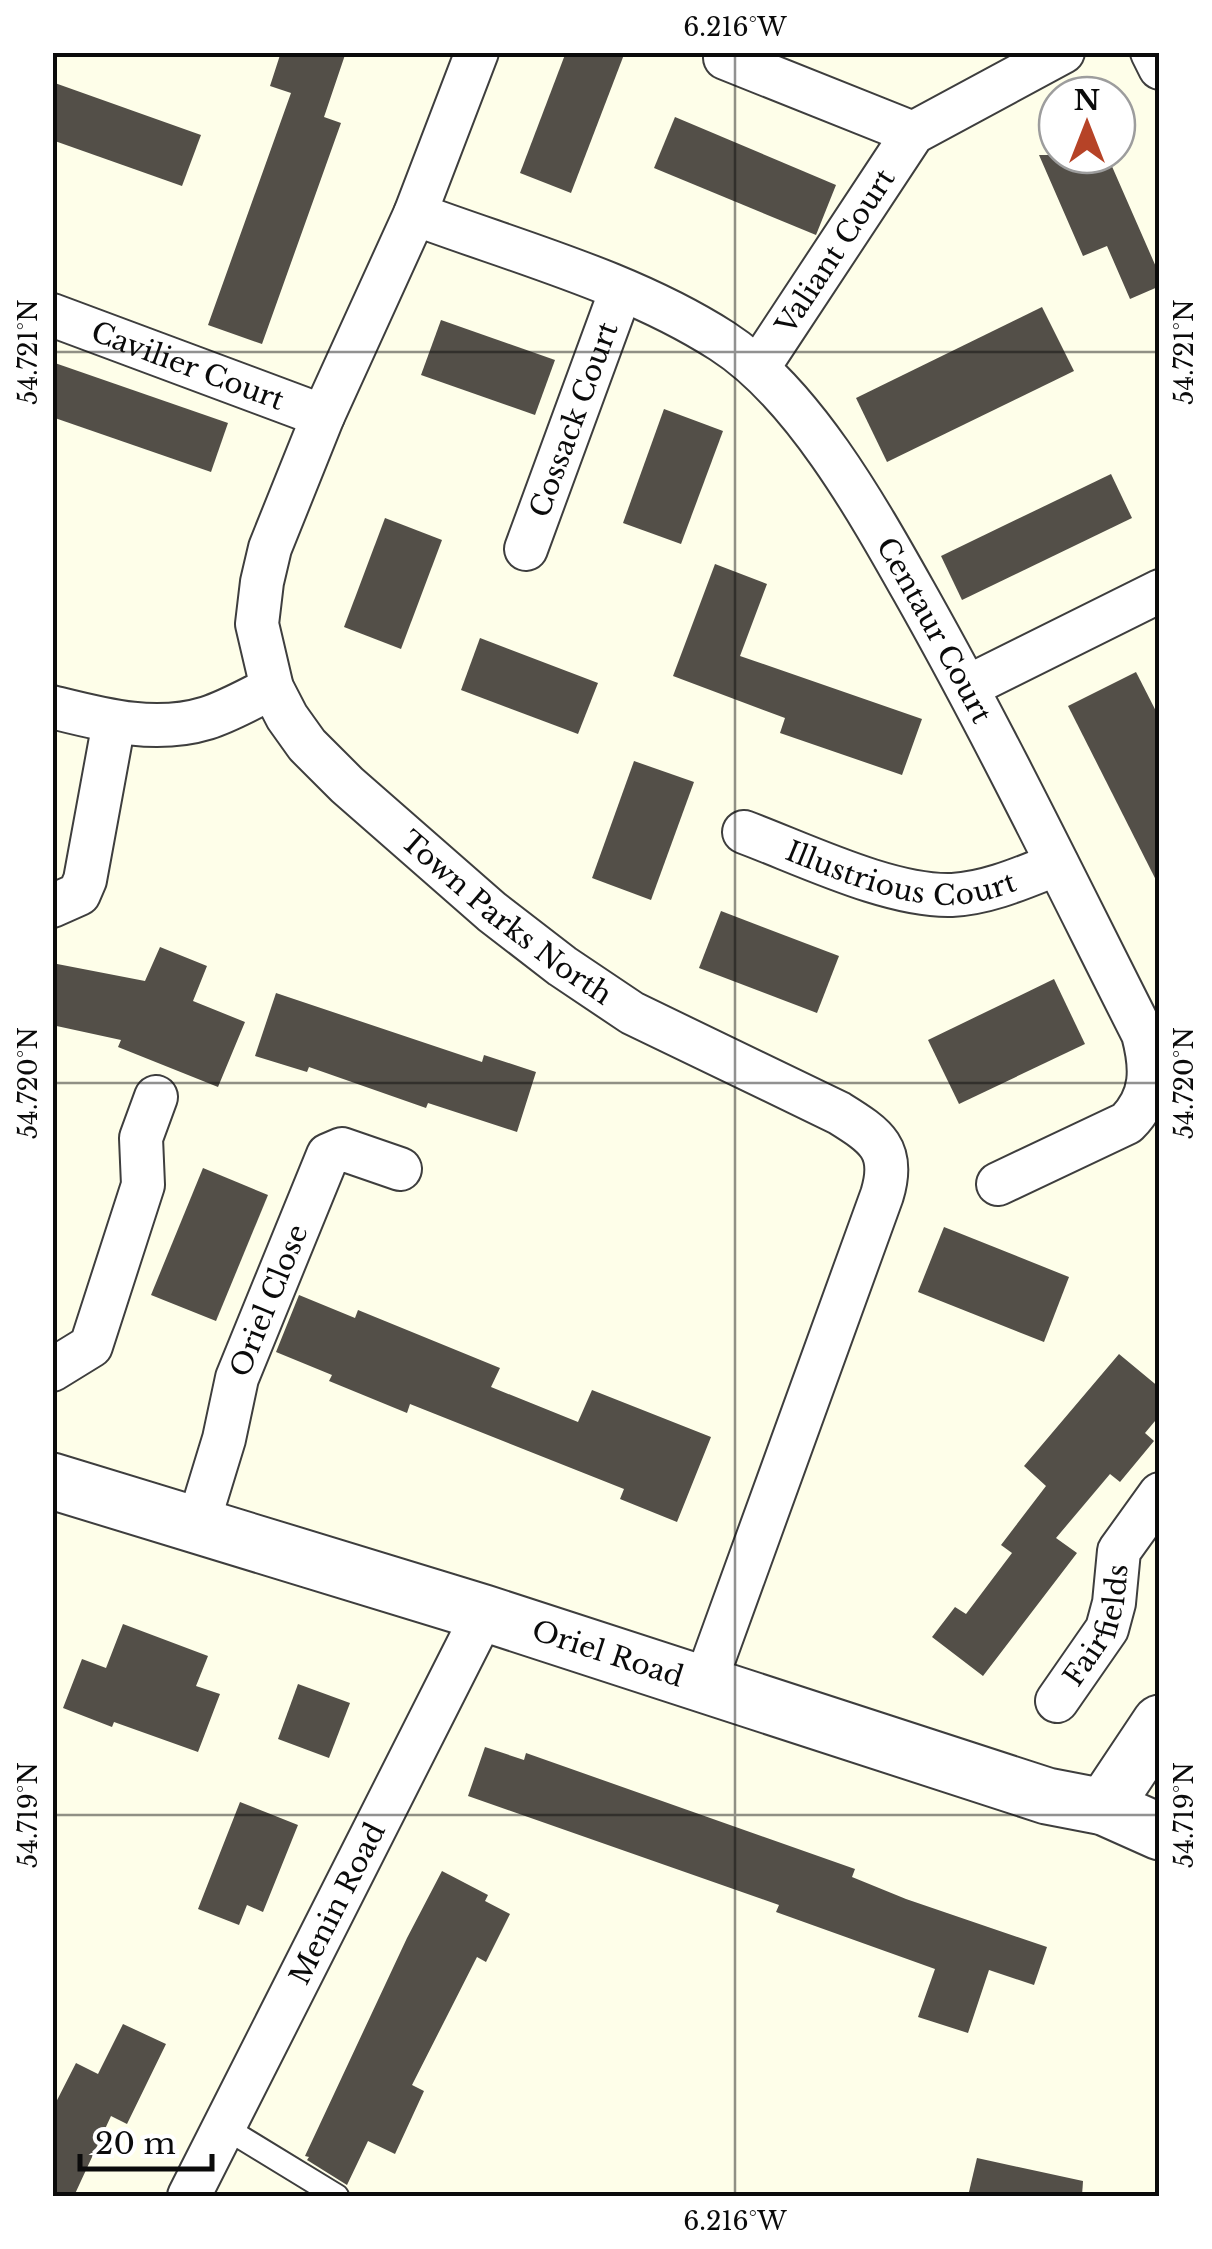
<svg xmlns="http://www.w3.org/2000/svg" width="1212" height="2249" font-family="'Libre Baskerville',serif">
  <rect width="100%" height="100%" fill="#fefee9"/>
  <g fill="#534f48">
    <polygon points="281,52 346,52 324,117 341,123 262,344 208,325 291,93 270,86"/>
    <polygon points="566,52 625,52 571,193 520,173"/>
    <polygon points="52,82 201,135 182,186 52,140"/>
    <polygon points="675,117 836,185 816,235 654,168"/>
    <polygon points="1039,155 1107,155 1160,276 1160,286 1130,299 1107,246 1083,256"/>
    <polygon points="1042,307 1074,371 887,462 856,398"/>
    <polygon points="441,320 555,360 535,415 421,375"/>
    <polygon points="52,362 228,423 211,472 52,417"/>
    <polygon points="664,409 723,431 681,544 623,523"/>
    <polygon points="1111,474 1132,518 962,600 941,556"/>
    <polygon points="385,518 442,540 401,649 344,627"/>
    <polygon points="715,564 767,584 740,656 922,719 902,775 780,733 785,718 673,676"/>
    <polygon points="480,638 598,683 578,734 461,690"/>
    <polygon points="1136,672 1160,719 1160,888 1068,706"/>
    <polygon points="634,761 694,782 651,900 592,878"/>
    <polygon points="721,911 839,956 817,1013 699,968"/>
    <polygon points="160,947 207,966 193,1001 245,1022 218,1087 118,1047 121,1040 52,1025 52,963 145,981"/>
    <polygon points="1054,979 1085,1044 959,1104 928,1040"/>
    <polygon points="276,993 482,1062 484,1055 536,1072 517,1132 428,1103 426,1108 309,1067 307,1072 255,1056"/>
    <polygon points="203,1168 268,1195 216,1321 151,1295"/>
    <polygon points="944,1227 1069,1277 1044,1342 918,1292"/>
    <polygon points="299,1295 355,1318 358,1310 500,1368 491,1387 578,1422 592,1390 711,1437 677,1522 620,1499 624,1489 410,1404 407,1413 329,1381 332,1375 276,1352"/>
    <polygon points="1119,1354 1160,1388 1160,1415 1145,1433 1154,1441 1120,1482 1110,1474 1056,1538 1077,1553 983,1676 932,1637 955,1607 966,1614 1012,1553 1001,1545 1046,1486 1024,1466"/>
    <polygon points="123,1624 208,1656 196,1686 220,1694 198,1752 114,1722 112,1727 63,1708 82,1659 106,1668"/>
    <polygon points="298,1684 350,1703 329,1758 278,1739"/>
    <polygon points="485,1747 524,1760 526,1753 855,1869 852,1877 906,1899 1047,1947 1034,1985 989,1970 968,2033 918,2017 935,1969 776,1912 779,1905 468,1796"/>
    <polygon points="240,1802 298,1825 263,1912 247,1905 239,1925 198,1909"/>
    <polygon points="442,1871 488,1895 485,1901 510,1914 486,1962 477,1957 412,2085 424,2091 395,2154 368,2141 347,2185 307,2160 309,2157 305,2156 407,1938"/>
    <polygon points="123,2024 166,2044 127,2124 111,2116 74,2196 52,2196 52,2110 76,2063 98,2074"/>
    <polygon points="977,2158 1083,2181 1082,2196 968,2196"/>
  </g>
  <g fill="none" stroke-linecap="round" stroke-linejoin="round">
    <defs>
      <polyline id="service" points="224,2127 337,2196"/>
      <g id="minor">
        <path id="s1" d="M477,52l-62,162 -92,202 -53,132 -8,34 -5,42 15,64 15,29 20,28 40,40 145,127 70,54 70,47 207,100c37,23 57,36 43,82l-178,491"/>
        <polyline points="1152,52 1160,68"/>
        <polyline points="725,58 913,133"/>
        <path id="s2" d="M415,214c102,38 215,68 307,127 84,54 151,178 199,263 79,141 149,286 222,430 9,34 10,63 -16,89l-129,61"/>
        <path id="s3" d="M52,315l271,101"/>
        <path id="s4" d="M758,368l155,-235 150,-81"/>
        <path id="s5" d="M526,549l95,-259"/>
        <polyline points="967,687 1160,591"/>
        <path d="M52,707c52,13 103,27 155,11 22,-7 44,-20 65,-30"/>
        <path id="s6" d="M744,832c59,22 146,65 208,63 37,-2 72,-18 105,-31"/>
        <polyline points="52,906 79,894 85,880 114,722"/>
        <polyline points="52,1370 91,1346 143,1185 141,1138 156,1097"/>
        <path id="s7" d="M198,1524l26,-85 13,-61 91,-223 14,-6 58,20"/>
        <path id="s8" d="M1057,1701l50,-72 7,-26 5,-52 41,-57"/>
        <path id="s9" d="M189,2196l295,-583"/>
      </g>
      <g id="tertiary">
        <path id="s10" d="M52,1481l432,132 563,183 57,11 56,25"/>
        <polyline points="1104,1807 1160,1723"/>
      </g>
    </defs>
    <use href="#service" stroke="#3e3e3e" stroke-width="26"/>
    <use href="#minor" stroke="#3e3e3e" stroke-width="46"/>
    <use href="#tertiary" stroke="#3e3e3e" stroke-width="59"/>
    <use href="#service" stroke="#fff" stroke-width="22"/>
    <use href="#minor" stroke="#fff" stroke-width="42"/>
    <use href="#tertiary" stroke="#fff" stroke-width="55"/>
  </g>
  <path fill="none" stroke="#0b0b0b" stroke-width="2.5" stroke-opacity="0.45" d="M735,52v2144M52,352h1108M52,1083h1108M52,1815h1108"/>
  <g text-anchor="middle" stroke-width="10" stroke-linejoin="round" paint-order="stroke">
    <g font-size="28" fill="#0b0b0b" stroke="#fff">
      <text dy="10" stroke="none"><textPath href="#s4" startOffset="140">Valiant Court</textPath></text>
      <text dy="10" stroke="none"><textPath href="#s3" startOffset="145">Cavilier Court</textPath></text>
      <text dy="10" stroke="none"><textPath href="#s5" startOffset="138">Cossack Court</textPath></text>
      <text dy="10" stroke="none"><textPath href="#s2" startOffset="695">Centaur Court</textPath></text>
      <text dy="10" stroke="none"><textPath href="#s6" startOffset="165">Illustrious Court</textPath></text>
      <text dy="10" stroke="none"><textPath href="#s1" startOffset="1012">Town Parks North</textPath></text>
      <text dy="10" stroke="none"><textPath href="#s7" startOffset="235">Oriel Close</textPath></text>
      <text dy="10" stroke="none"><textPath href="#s8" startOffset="88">Fairfields</textPath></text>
      <text dy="10" stroke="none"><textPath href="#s10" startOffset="582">Oriel Road</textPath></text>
      <text dy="10" stroke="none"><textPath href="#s9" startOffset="328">Menin Road</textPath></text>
    </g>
  </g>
  <rect width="1212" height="2249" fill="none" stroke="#ffffff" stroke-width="110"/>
  <g transform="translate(1087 125)"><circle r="48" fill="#ffffff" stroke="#9d9d9d" stroke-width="2.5"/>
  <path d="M0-8L18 38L0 25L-18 38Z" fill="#b64327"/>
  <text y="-15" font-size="28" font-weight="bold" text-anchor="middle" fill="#0b0b0b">N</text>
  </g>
  <path d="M80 2154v15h132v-15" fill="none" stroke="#0b0b0b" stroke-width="5"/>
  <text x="95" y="2154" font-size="30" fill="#0b0b0b" stroke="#ffffff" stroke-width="8" paint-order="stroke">20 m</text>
  <rect x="55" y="55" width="1102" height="2139" fill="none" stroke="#0b0b0b" stroke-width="4"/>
  <g font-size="25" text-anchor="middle" fill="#0b0b0b">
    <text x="735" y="36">6.216°W</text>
    <text transform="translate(28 352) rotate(-90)" y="9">54.721°N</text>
    <text transform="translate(1184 352) rotate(-90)" y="9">54.721°N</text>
    <text transform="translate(28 1083) rotate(-90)" y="9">54.720°N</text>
    <text transform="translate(1184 1083) rotate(-90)" y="9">54.720°N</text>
    <text transform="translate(28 1815) rotate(-90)" y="9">54.719°N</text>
    <text transform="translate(1184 1815) rotate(-90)" y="9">54.719°N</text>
    <text x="735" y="2230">6.216°W</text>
  </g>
</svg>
